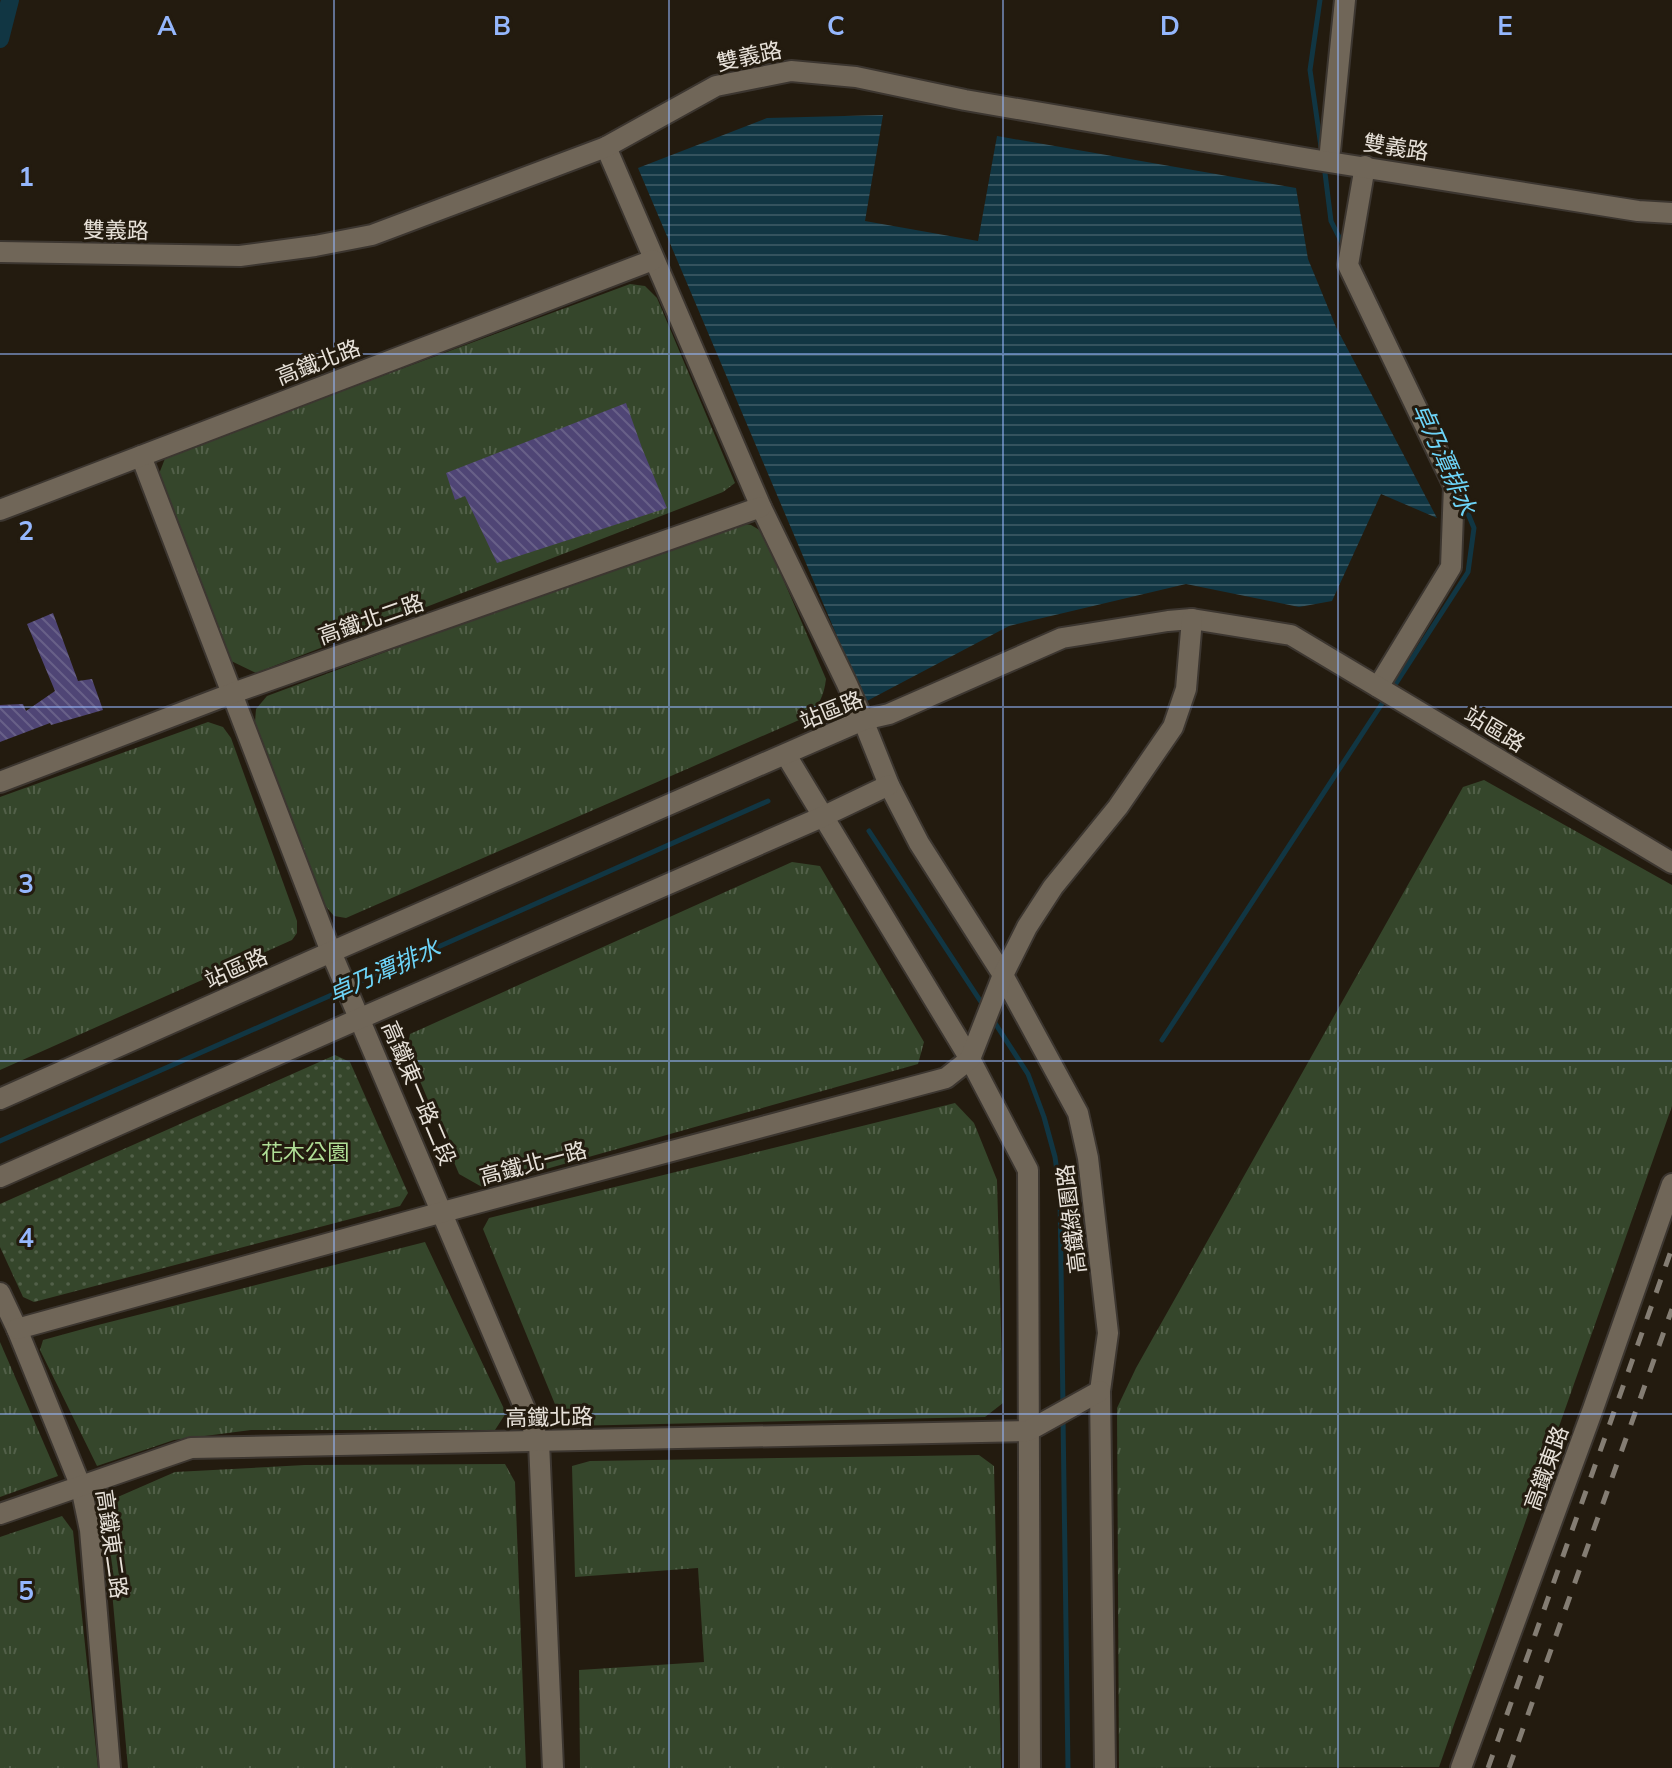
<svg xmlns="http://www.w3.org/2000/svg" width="1672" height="1768" font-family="Mulish,'Noto Sans TC',sans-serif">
  <defs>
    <pattern id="grass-tufts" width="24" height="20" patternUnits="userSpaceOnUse" patternTransform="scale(2)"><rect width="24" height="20" fill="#35462b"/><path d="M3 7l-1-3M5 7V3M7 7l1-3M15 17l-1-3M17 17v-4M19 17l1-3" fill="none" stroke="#526049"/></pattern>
    <pattern id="park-dots" width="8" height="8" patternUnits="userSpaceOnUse" patternTransform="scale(2)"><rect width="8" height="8" fill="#35462b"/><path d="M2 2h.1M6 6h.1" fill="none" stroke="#526049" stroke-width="1.8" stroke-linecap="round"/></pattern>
    <pattern id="water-rules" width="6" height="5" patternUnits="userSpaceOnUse" patternTransform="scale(2)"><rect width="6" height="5" fill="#113643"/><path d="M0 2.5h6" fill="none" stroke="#34535e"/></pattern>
    <pattern id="building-back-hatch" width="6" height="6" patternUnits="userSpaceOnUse" patternTransform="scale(2)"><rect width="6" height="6" fill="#4f4575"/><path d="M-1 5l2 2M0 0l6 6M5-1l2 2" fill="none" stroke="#686088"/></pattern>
  </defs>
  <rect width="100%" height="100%" fill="#231b0f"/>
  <g fill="url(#grass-tufts)">
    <polygon points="630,284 645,286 657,298 735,483 723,492 256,673 227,659 157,479 166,456"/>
    <path d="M734,522l17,3 12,7 63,147c-2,17 -7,27 -20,38l-460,201 -12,-2 -11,-13 -68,-181 1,-13 11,-13z"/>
    <polygon points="208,722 223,727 231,738 297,921 297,933 292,940 0,1070 0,797"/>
    <polygon points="1484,780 1672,885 1672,1106 1439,1767 1119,1768 1117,1408 1136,1368 1463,787"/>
    <polygon points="792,862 820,866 924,1042 918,1064 482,1187 459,1174 407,1050 410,1034"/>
    <polygon points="955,1103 974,1123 997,1180 1003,1403 985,1417 567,1426 559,1414 483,1229 489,1218"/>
    <polygon points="425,1242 506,1413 495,1430 251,1430 174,1440 97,1466 40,1350 43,1340 94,1326"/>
    <polygon points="0,1342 58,1476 0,1497"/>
    <polygon points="979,1455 994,1466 1001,1768 580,1768 579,1670 704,1662 698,1568 575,1577 572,1466 590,1461"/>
    <polygon points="505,1464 515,1482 526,1768 128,1768 104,1503 175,1472 305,1465"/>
    <polygon points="62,1516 73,1531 98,1768 0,1768 0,1537"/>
  </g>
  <polygon fill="url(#park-dots)" points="335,1055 350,1062 408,1193 400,1206 34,1302 23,1297 0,1247 0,1204"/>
  <polygon fill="url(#water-rules)" points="883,115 865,221 978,241 997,136 1296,188 1308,259 1336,327 1437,518 1381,494 1332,601 1299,607 1186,584 1009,626 865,702 638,168 767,118"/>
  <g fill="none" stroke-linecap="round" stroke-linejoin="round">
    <g stroke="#113643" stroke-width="5">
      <polyline points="1320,0 1310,70 1321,147"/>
      <polyline points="1324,165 1331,221 1344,247"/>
      <polyline points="1393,688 1468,572 1474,528 1462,499"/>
      <polyline points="869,831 983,1005"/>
      <polyline points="352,985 768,801"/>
      <polyline points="993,1020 1028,1074 1044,1117 1055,1157 1060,1194 1063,1407"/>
      <polyline points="1162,1040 1385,699"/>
      <polyline points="0,1141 343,990"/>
      <polyline points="1063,1417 1068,1768"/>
    </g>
    <polyline stroke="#113643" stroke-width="18" points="0,39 10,0"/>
  </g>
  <g fill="url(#building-back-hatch)">
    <polygon points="626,403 642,448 667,508 497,563 465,496 455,500 446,473"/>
    <polygon points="53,613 78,681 92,679 103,710 51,725 50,723 0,742 0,705 23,704 26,711 55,691 27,624"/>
  </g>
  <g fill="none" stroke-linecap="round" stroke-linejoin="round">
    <defs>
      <g id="minor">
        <polyline points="606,147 761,507 847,684 863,720 889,785 919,843 1003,975 1078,1113 1088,1158 1108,1333 1100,1391 1105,1768"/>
        <polyline points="1329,161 1345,0"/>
        <polyline points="1365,166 1348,265 1454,486 1451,567 1378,687"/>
        <polyline points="0,252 240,256 315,246 372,235 606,147 716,86 791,71 856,77 965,100 1310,159 1638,211 1672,213"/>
        <polyline points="141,456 331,952 539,1442 553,1768"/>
        <polyline points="0,510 653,260"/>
        <polyline points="786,755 970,1059 1028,1170 1030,1768"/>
        <polyline points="0,782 233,693 761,507"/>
        <polyline points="0,1099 331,952 863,720 889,714 1062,638 1168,621 1192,619 1291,635 1672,863"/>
        <polyline points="0,1177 361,1018 822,817 889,785"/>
        <polyline points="0,1293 17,1329 81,1487 90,1530 110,1768"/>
        <polyline points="17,1329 443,1212 946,1078 970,1059 1003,975 1027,927 1053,887 1118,807 1173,727 1186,689 1192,619"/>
        <polyline points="0,1514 191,1448 1028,1431 1100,1391"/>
        <polyline points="1461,1768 1593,1409 1672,1184"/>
      </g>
    </defs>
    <use href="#minor" stroke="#3c3630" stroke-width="24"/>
    <use href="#minor" stroke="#706658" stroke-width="20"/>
    <g stroke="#847d73" stroke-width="5" stroke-dasharray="14 14" stroke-linecap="butt">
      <polyline points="1488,1768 1672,1248"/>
      <polyline points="1509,1768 1672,1309"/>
    </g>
  </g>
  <path fill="none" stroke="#95b7fd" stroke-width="2" stroke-opacity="0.55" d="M334,0v1768M669,0v1768M1003,0v1768M1338,0v1768M0,354h1672M0,707h1672M0,1061h1672M0,1414h1672"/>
  <g text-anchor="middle" stroke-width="6" stroke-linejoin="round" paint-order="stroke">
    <g font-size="22" fill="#e7e1d9" stroke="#231b0f">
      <text transform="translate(749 56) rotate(-12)" y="8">雙義路</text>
      <text transform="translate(1396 147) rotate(9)" y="8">雙義路</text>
      <text transform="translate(116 230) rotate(1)" y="8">雙義路</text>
      <text transform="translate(318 362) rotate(-21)" y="8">高鐵北路</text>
      <text transform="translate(371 619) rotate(-19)" y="8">高鐵北二路</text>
      <text transform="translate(831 710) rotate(-22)" y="8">站區路</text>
      <text transform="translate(1495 729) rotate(31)" y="8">站區路</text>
      <text transform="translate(236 968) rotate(-24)" y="8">站區路</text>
      <text transform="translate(419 1093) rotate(67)" y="8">高鐵東一路二段</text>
      <text transform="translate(533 1163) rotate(-15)" y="8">高鐵北一路</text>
      <text transform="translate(1071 1219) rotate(-97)" y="8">高鐵綠園路</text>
      <text transform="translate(549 1417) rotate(-1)" y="8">高鐵北路</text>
      <text transform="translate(1546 1468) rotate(-70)" y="8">高鐵東路</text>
      <text transform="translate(112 1544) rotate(82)" y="8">高鐵東二路</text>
    </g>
    <g font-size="22" fill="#b0df96" stroke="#231b0f">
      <text x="305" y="1160">花木公園</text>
    </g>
    <g font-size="24" font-style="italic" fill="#6dd4f8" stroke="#231b0f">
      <text transform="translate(1444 459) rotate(66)" y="8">卓乃潭排水</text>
      <text transform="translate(384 971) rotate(-24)" y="8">卓乃潭排水</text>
    </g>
  </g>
  <g font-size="26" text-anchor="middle" font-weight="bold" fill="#95b7fd" stroke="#231b0f" stroke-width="6" stroke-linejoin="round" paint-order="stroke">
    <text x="167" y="35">A</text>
    <text x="502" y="35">B</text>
    <text x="836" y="35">C</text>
    <text x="1170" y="35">D</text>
    <text x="1505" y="35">E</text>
    <text x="26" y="186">1</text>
    <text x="26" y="540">2</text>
    <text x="26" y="893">3</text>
    <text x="26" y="1247">4</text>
    <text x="26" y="1600">5</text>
  </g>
</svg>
